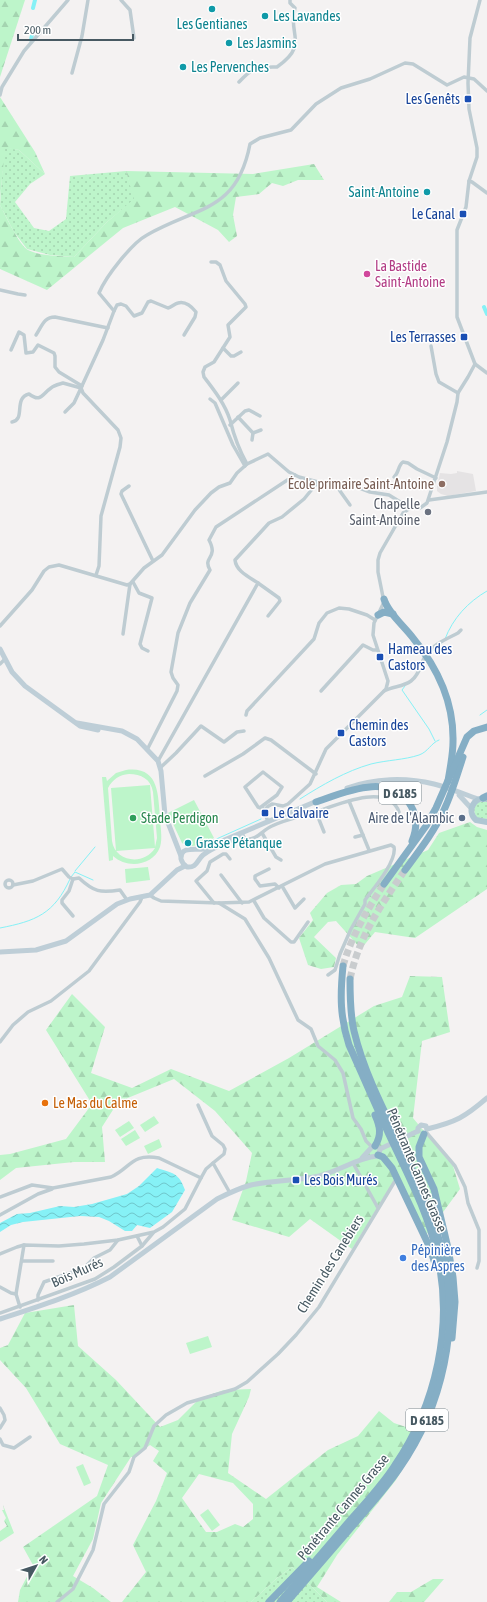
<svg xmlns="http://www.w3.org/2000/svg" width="487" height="1602" font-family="'Asap Condensed',sans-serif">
  <defs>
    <pattern id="grass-dots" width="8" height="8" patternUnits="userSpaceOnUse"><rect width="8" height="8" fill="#bdf5ca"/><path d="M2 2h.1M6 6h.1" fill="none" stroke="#a4d4b0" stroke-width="1.8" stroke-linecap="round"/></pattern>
    <pattern id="forest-firs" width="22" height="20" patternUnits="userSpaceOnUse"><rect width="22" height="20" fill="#bdf5ca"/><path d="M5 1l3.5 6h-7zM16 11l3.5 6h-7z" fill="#a4d4b0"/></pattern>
    <pattern id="water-waves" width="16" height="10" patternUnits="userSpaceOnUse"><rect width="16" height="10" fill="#86f1f6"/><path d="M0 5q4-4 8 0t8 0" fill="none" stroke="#6fc6cb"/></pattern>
  </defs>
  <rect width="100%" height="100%" fill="#f4f2f2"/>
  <polygon fill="#e5e3e4" points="457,471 473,474 476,491 448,496 441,494 437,491 437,486 440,473 451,474 457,473"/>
  <g fill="url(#grass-dots)">
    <polygon points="4,147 19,150 45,174 30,184 15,202 34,228 49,231 66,219 70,176 126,171 135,199 107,222 74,257 50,255 27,249 14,232 0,205"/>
    <path d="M479,802h8v17l-10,-1c-4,-7 -4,-11 2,-16z"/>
    <polygon points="292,1567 327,1602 251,1602 277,1578"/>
  </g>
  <g fill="url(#forest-firs)" fill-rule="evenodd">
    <polygon points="0,0 25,0 0,77"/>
    <polygon points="0,97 35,152 45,174 19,150 5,148 0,199"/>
    <path d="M314,164l10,16h-26l-15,6 -11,-3 -13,11 -23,3 -3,18 4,21 -8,6 -11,-12 -43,-23 -52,21 -76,62 -47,-21v-64c5,9 19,40 28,45 12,6 32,6 46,7l33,-35 27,-23 -8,-28 127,3z"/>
    <polygon points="470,822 477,827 487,830 487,889 415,938 375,932 361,949 336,921 328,922 314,937 336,958 334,967 321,969 308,965 299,938 313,920 310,913 327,893 341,885 356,884 367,876 428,850 439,833"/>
    <polygon points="410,976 442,977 450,1032 422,1041 413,1118 453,1166 460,1189 427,1234 395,1179 352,1249 310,1219 289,1237 232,1220 246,1181 252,1153 215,1111 174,1079 118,1102 102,1127 105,1162 74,1162 16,1168 0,1180 0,1155 10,1154 66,1139 92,1104 46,1030 72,994 105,1027 91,1073 132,1088 171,1069 229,1091 289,1058 374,1006 402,997"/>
    <path d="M74,1305l4,41 38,34 44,47 18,-7 22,-22 24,-8 27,-1 -2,8 -17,37 -4,39 38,26 62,-49 30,-14 21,-25 15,12 30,10 -28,47 -59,75 -20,32 24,15h-14l-35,-35 -15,11 -26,24h-129l24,-30 -13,-27 23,-44 11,-28 -14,-12 6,-10 -9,-6 -16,12h-3l-30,46 -8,36 -20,37 20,12 18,14h-93l2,-12 13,-25 -10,-18 74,-51 11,-31 -48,-21 -34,-56 -26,-28v-12l8,-3 17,-32zM199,1474l34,9 20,21v15l-10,8 -8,-3 -18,8h-11l-24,-34z"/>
    <polygon points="3,1505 14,1533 0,1542 0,1531 7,1526 4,1521 6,1518 2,1510 4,1510"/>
    <polygon points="433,1579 444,1579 424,1602 389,1602 397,1592 411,1592"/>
  </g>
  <g fill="#bdf5ca" fill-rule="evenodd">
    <path d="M126,770c33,-4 32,24 34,47 0,9 3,21 0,30 -7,19 -33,22 -47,9v4l-4,1 -7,-84h4l1,4 9,-8zM129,774c12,0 22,5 24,18l4,46 -2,9 -5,-62 -39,3 5,63 39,-3c-11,18 -40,14 -43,-7l-4,-53c5,-9 11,-13 21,-14z"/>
    <path d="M194,800l20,38c-9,5 -23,12 -32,5l-14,-30z"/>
    <polygon points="148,867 150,880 126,883 125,869"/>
    <polygon points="154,1116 159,1123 145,1132 140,1125"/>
    <polygon points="129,1121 134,1128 120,1137 115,1130"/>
    <polygon points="135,1130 140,1138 126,1146 121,1139"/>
    <polygon points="159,1139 162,1147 148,1154 144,1146"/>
    <polygon points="208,1336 212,1347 190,1354 186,1343"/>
    <polygon points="83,1464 91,1483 84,1486 76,1467"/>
    <polygon points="208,1509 220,1525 212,1531 200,1515"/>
  </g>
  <path fill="url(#water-waves)" d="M157,1168c16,5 22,5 28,22l-13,22 -22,16 -13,-3 -5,6h-7l-16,-10 -10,-4 -19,-1 -57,6 -12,3 -11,7v-9l17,-9 13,-1 30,-7 14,1 18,-3 35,-10 12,-8z"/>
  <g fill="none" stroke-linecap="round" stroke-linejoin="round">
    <g stroke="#86f1f6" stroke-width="1">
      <path d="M445,639c8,-21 23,-37 42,-48"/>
      <polyline points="429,654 443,642"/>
      <polyline points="405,686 402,690 429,729 435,741"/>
      <polyline points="480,715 487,710"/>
      <path d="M300,799c22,-14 46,-28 71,-35 16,-4 33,-4 48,-9 9,-3 12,-12 20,-15"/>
      <polyline points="212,841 261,819"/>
      <polyline points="75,871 95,847"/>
      <polyline points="71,877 75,872 93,880"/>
      <path d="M0,928c36,-7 54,-14 70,-49"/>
    </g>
    <g stroke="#86f1f6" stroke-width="4">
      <polyline points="33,8 35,0"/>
      <polyline points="31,40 33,29"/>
      <polyline points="484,307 487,314"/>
    </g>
    <g stroke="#c9ccce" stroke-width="7" stroke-dasharray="7 3.5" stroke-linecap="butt">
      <path d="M343,966c8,-29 24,-56 41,-82"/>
      <path d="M350,979c9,-43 31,-74 55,-109"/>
    </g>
    <g stroke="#beccd2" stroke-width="3.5">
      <polyline points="121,0 130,10 134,38"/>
      <polyline points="72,73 82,36 88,0"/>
      <path d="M239,82c15,-16 17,-15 38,-15 33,-23 10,-33 18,-59l-5,-5v-3"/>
      <polyline points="0,95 2,87 24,51 68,0"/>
      <polyline points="469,181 472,182 487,193"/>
      <path d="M211,262h5l4,3 6,16 19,23 1,3 -18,18 2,12 -16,25 -9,5 -2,5 1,5c10,13 21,27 26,43 4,16 9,30 17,44"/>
      <polyline points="0,290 18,294 25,295"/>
      <path d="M114,311l-15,-18c7,-17 33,-50 48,-58 51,-29 90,-23 103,-91l10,-6 31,-8 25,-26 25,-16 29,-9 35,-16 8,1 34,21 17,-8 10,2 13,12"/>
      <path d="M36,335c6,-9 8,-18 19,-18l53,11"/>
      <polyline points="431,346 436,374 439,382 458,393"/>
      <polyline points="223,348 231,356 234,356 241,352"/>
      <polyline points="11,350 19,332 24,335 26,353 33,352 38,345 54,353 55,356 55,367 59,372 82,386"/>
      <polyline points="475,364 487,373"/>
      <polyline points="81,388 83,393 118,430 121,438 120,447 101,516 99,566 96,575"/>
      <polyline points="210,399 215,403 233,445 245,466"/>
      <polyline points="221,400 238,383"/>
      <path d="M65,412l9,-9 7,-15 22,-48 11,-29 3,-6 4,-1 5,2 8,10 8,-3 6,-11 3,-1 17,7c4,-1 6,-4 10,-5 7,-2 14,4 18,9l-1,5 -11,18"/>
      <polyline points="238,417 253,433 261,430"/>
      <path d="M12,422c14,-2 1,-24 17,-28 12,9 13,0 22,-6 3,-3 9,-4 12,-5l18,5"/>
      <polyline points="230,425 245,411 249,410 260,416"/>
      <polyline points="252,440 253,433"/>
      <path d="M394,477c5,-4 4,-12 9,-15l5,1 9,6 19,9"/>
      <polyline points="337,485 340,491 350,505"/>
      <polyline points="129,486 122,491 121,494 153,561"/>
      <polyline points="429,500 487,492"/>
      <polyline points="133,582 139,593 152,598 140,644 142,648 148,651"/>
      <polyline points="258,583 279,598 280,601 268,616"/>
      <polyline points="0,626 32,590 44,571 49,567 59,565 127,585 130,584 144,568 162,555 195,510 211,493 219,487 230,483 237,473 247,464 268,454 289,472 299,477 318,482 349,484 370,492 389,495 410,508 420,508 427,503 447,442 457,402 458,393 468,377 475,364 457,317 457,230 466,207 469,181 477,157 477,148 469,109 468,83 470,38 480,0"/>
      <polyline points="123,634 130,584"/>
      <polyline points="0,664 5,659"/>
      <polyline points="321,691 363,645 373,650 377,650"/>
      <path d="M384,691c9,-5 19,-4 27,-10 9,-7 9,-16 14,-25 8,-12 22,-17 33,-23l3,-3"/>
      <polyline points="246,715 247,711 314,639 319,623 327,613 339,608 349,609 367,615 375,620"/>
      <path d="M148,748l29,-57 1,-6 -5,-7 -2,-6 7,-39 12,-30 20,-33c-8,-14 9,-11 -1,-30l7,-13 79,-52"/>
      <path d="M158,761l100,-178c-9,-6 -22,-12 -23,-23l34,-37 13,-6 22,-18 14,-17"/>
      <polyline points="160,768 176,753 201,726 224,742 237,732 244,731"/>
      <polyline points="205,776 243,754 265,738 271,740 316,774"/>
      <polyline points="349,801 369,850"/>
      <polyline points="261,807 277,795 282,787 263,772 245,787 258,807 266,810"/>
      <polyline points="316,812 324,832"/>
      <polyline points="268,822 265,813 267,807 272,804 283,806 288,804 310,784 326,749 386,689 388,681 373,635 374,623 384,602 378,572 378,560 380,553 403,513 410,508"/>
      <polyline points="262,833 276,857 281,860"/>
      <path d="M242,834l3,5c12,2 17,-9 27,-13 12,-6 27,-9 41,-13 21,-7 75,-32 86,-1"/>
      <polyline points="355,837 363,835"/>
      <polyline points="269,869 255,876 255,879 260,886 275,884 279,888"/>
      <polyline points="221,875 242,903"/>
      <circle cx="9" cy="884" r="4"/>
      <path d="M13,885l20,-4 29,-12 7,8 4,2 6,-1c15,14 21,15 41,12l7,10"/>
      <polyline points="282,886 295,908 304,899"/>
      <path d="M150,895l4,3 7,3 58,2 30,-1 76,-38 66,-19 3,2c3,14 -20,41 -29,53v4l-14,25 -11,25 -5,16 -7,5"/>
      <polyline points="254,901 264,918 291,942 294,942 308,922"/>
      <polyline points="214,903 196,881 207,871 210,862 223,854 226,854 230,859"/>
      <polyline points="219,903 245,919 269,958 298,1020 311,1029 318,1046 335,1060 343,1073 353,1118 361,1129 366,1141 372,1147"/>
      <polyline points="73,916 62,903 62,900 69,891 73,879"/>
      <polyline points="0,1042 13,1025 28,1012 51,1001 89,971 140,902 142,897"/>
      <polyline points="198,1105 212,1136 223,1145 225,1149 224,1154 213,1163"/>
      <polyline points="426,1132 455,1166 465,1187 468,1203 479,1230 479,1261 477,1268"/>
      <polyline points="353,1163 378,1208"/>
      <path d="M0,1197l32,-12 21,3 58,-11c20,-9 20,-24 48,-19l42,20 5,-9 7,-6 17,30"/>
      <polyline points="0,1215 38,1194 52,1189"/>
      <polyline points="137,1236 142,1246"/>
      <polyline points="0,1254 17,1247 24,1245 59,1246 84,1244 118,1240 154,1232 163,1227 185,1209 201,1178"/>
      <polyline points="22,1261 53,1261"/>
      <polyline points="0,1287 11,1293 16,1294"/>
      <polyline points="38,1300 38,1295 44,1282 84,1268 94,1258 110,1250 118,1240"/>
      <polyline points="20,1307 16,1294 24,1245"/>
      <polyline points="0,1313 95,1279 114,1267 142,1246 153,1233"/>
      <polyline points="0,1408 4,1415 5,1420 0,1428"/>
      <polyline points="0,1439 3,1445 14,1448 30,1437"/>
      <polyline points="57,1602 73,1589 93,1550 104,1504 129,1472 134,1457 145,1448 154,1426 166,1415 187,1403 235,1389 247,1382 278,1354 296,1335 319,1307 395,1181"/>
    </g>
    <g stroke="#beced7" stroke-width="5">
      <polyline points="0,649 12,672 25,686 80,726 98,730"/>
      <polyline points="77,723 122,731 137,739 158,761 161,771 165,815 181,856"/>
      <path d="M347,788c27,-10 59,-11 87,-4 15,4 30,10 44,15"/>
      <polyline points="459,795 471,808"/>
      <path d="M242,834c-12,8 -27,12 -39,21 -6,5 -6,13 -16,12 -3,-2 -5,-4 -6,-8 -1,-13 14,-9 22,-10l114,-48"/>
      <polyline points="0,952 36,950 66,941 117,904 130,899 150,895 177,870 185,866"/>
      <path d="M427,1129c29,-7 38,-12 60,-31"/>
      <polyline points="418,1131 418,1128 421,1125 426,1126 427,1129"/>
      <polyline points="380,1149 418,1131"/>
      <polyline points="362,1158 372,1147 377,1146"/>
      <path d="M0,1319c37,-12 75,-24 110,-42l107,-78c10,-5 22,-11 34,-14 22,-5 45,-4 68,-9 20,-5 38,-18 58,-20l2,-2 1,-5"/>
    </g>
    <path stroke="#afc7d3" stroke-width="6" d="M487,799c-13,-3 -21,12 -11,21l11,2"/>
    <g stroke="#85aec5" stroke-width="7">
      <path d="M384,599c4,14 20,27 29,39 24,29 41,65 40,104 0,13 -3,26 -5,39"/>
      <polyline points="378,615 384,612 393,614"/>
      <polyline points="483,798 487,796"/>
      <path d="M316,802c29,-10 75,-31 95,4 7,12 6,23 1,35"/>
      <path d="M405,870c14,-19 29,-38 39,-60 8,-17 13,-35 19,-53"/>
      <polyline points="384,884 426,826 436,808 467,737 474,731 487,727"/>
      <polyline points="424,1134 419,1147 419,1157 434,1189 448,1248 453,1277 455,1302 452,1338"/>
      <path d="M375,1146c7,-11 5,-20 0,-31"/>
      <polyline points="378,1155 383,1157 392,1168 430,1248 436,1267"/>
      <polyline points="269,1602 309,1561"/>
      <path d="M280,1602c24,-28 48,-56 72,-84 15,-17 31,-34 43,-53 41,-60 59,-140 42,-211 -8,-38 -27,-75 -44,-111 -15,-32 -29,-65 -44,-98 -9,-28 -9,-49 -6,-79"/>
      <path d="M287,1602c25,-29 50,-58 75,-87 13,-15 26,-30 37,-46 44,-63 62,-144 43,-219 -8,-30 -20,-59 -33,-88 -20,-42 -44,-85 -55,-131 -4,-17 -4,-35 -4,-52"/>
    </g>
  </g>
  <g fill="#0f9aa8" stroke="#fff" stroke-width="1.5">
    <circle cx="212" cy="9" r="4"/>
    <circle cx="265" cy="16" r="4"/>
    <circle cx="229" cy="43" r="4"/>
    <circle cx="183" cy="67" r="4"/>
    <circle cx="427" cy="192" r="4"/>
    <circle cx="188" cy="843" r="4"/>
  </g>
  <g fill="#1a4fb4" stroke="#fff" stroke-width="1.5">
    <rect x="464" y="95" width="8" height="8" rx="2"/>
    <rect x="459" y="210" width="8" height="8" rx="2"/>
    <rect x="460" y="333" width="8" height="8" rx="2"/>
    <rect x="376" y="653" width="8" height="8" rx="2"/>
    <rect x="337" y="729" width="8" height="8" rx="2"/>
    <rect x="261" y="809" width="8" height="8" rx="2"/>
    <rect x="292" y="1176" width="8" height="8" rx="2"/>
  </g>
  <circle fill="#d1479c" stroke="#fff" stroke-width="1.5" cx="367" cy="274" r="4"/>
  <circle fill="#8d6e63" stroke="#fff" stroke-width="1.5" cx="442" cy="484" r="4"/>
  <circle fill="#6b7280" stroke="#fff" stroke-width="1.5" cx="428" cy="512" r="4"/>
  <circle fill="#2e9e5b" stroke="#fff" stroke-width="1.5" cx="133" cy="818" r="4"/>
  <circle fill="#5c6f8a" stroke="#fff" stroke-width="1.5" cx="462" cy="818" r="4"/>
  <circle fill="#e8710a" stroke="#fff" stroke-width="1.5" cx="45" cy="1103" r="4"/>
  <circle fill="#3f7fe0" stroke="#fff" stroke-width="1.5" cx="403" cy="1258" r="4"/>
  <g text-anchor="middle" stroke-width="3" stroke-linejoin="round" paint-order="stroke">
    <g fill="#fff" stroke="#7e8b91" stroke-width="1">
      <rect x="379" y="782" width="42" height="22" rx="3"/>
      <rect x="406" y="1409" width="42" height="22" rx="3"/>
    </g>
    <g font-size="13" font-weight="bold" fill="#475962">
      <text x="400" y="798">D 6185</text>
      <text x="427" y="1425">D 6185</text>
    </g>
    <g font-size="14" fill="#0d838f" stroke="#fff" text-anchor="start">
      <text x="273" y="21">Les Lavandes</text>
      <text x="212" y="29" text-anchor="middle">Les Gentianes</text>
      <text x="237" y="48">Les Jasmins</text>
      <text x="191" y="72">Les Pervenches</text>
      <text x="419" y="197" text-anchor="end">Saint-Antoine</text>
      <text x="196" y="848">Grasse Pétanque</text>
    </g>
    <g font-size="14" fill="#164399" stroke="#fff" text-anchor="start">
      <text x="460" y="104" text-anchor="end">Les Genêts</text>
      <text x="455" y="219" text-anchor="end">Le Canal</text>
      <text x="456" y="342" text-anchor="end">Les Terrasses</text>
      <text x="388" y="654">Hameau des<tspan x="388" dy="16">Castors</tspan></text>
      <text x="349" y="730">Chemin des<tspan x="349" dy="16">Castors</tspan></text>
      <text x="273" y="818">Le Calvaire</text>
      <text x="304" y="1185">Les Bois Murés</text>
    </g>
    <g font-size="14" fill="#b23c85" stroke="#fff" text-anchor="start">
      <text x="375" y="271">La Bastide<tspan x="375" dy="16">Saint-Antoine</tspan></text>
    </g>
    <g font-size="14" fill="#785e54" stroke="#fff" text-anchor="end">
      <text x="434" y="489">École primaire Saint-Antoine</text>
    </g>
    <g font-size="14" fill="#5b616d" stroke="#fff" text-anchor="end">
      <text x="420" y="509">Chapelle<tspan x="420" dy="16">Saint-Antoine</tspan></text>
    </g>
    <g font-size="14" fill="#27864d" stroke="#fff" text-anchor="start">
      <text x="141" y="823">Stade Perdigon</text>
    </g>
    <g font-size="14" fill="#4e5e75" stroke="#fff" text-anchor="end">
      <text x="454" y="823">Aire de l'Alambic</text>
    </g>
    <g font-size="14" fill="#c56008" stroke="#fff" text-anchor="start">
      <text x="53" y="1108">Le Mas du Calme</text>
    </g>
    <g font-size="14" fill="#475962" stroke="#fff">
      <text transform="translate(417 1170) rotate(67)" y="5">Pénétrante Cannes Grasse</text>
      <text transform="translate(330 1264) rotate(-58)" y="5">Chemin des Canebiers</text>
      <text transform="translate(77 1272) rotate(-24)" y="5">Bois Murés</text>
      <text transform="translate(343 1507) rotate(-50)" y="5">Pénétrante Cannes Grasse</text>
    </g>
    <g font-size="14" fill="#366cbe" stroke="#fff" text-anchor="start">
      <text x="411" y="1255">Pépinière<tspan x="411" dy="16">des Aspres</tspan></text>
    </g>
  </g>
  <g transform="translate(36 1566) rotate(51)" stroke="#ffffff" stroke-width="3" paint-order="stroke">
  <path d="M0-3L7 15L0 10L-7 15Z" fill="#475962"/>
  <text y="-6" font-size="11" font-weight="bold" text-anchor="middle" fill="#475962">N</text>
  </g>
  <path d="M18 34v6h115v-6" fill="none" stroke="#475962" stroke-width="2"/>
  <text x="24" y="34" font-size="12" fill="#475962" stroke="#ffffff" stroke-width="3" paint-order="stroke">200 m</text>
</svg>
